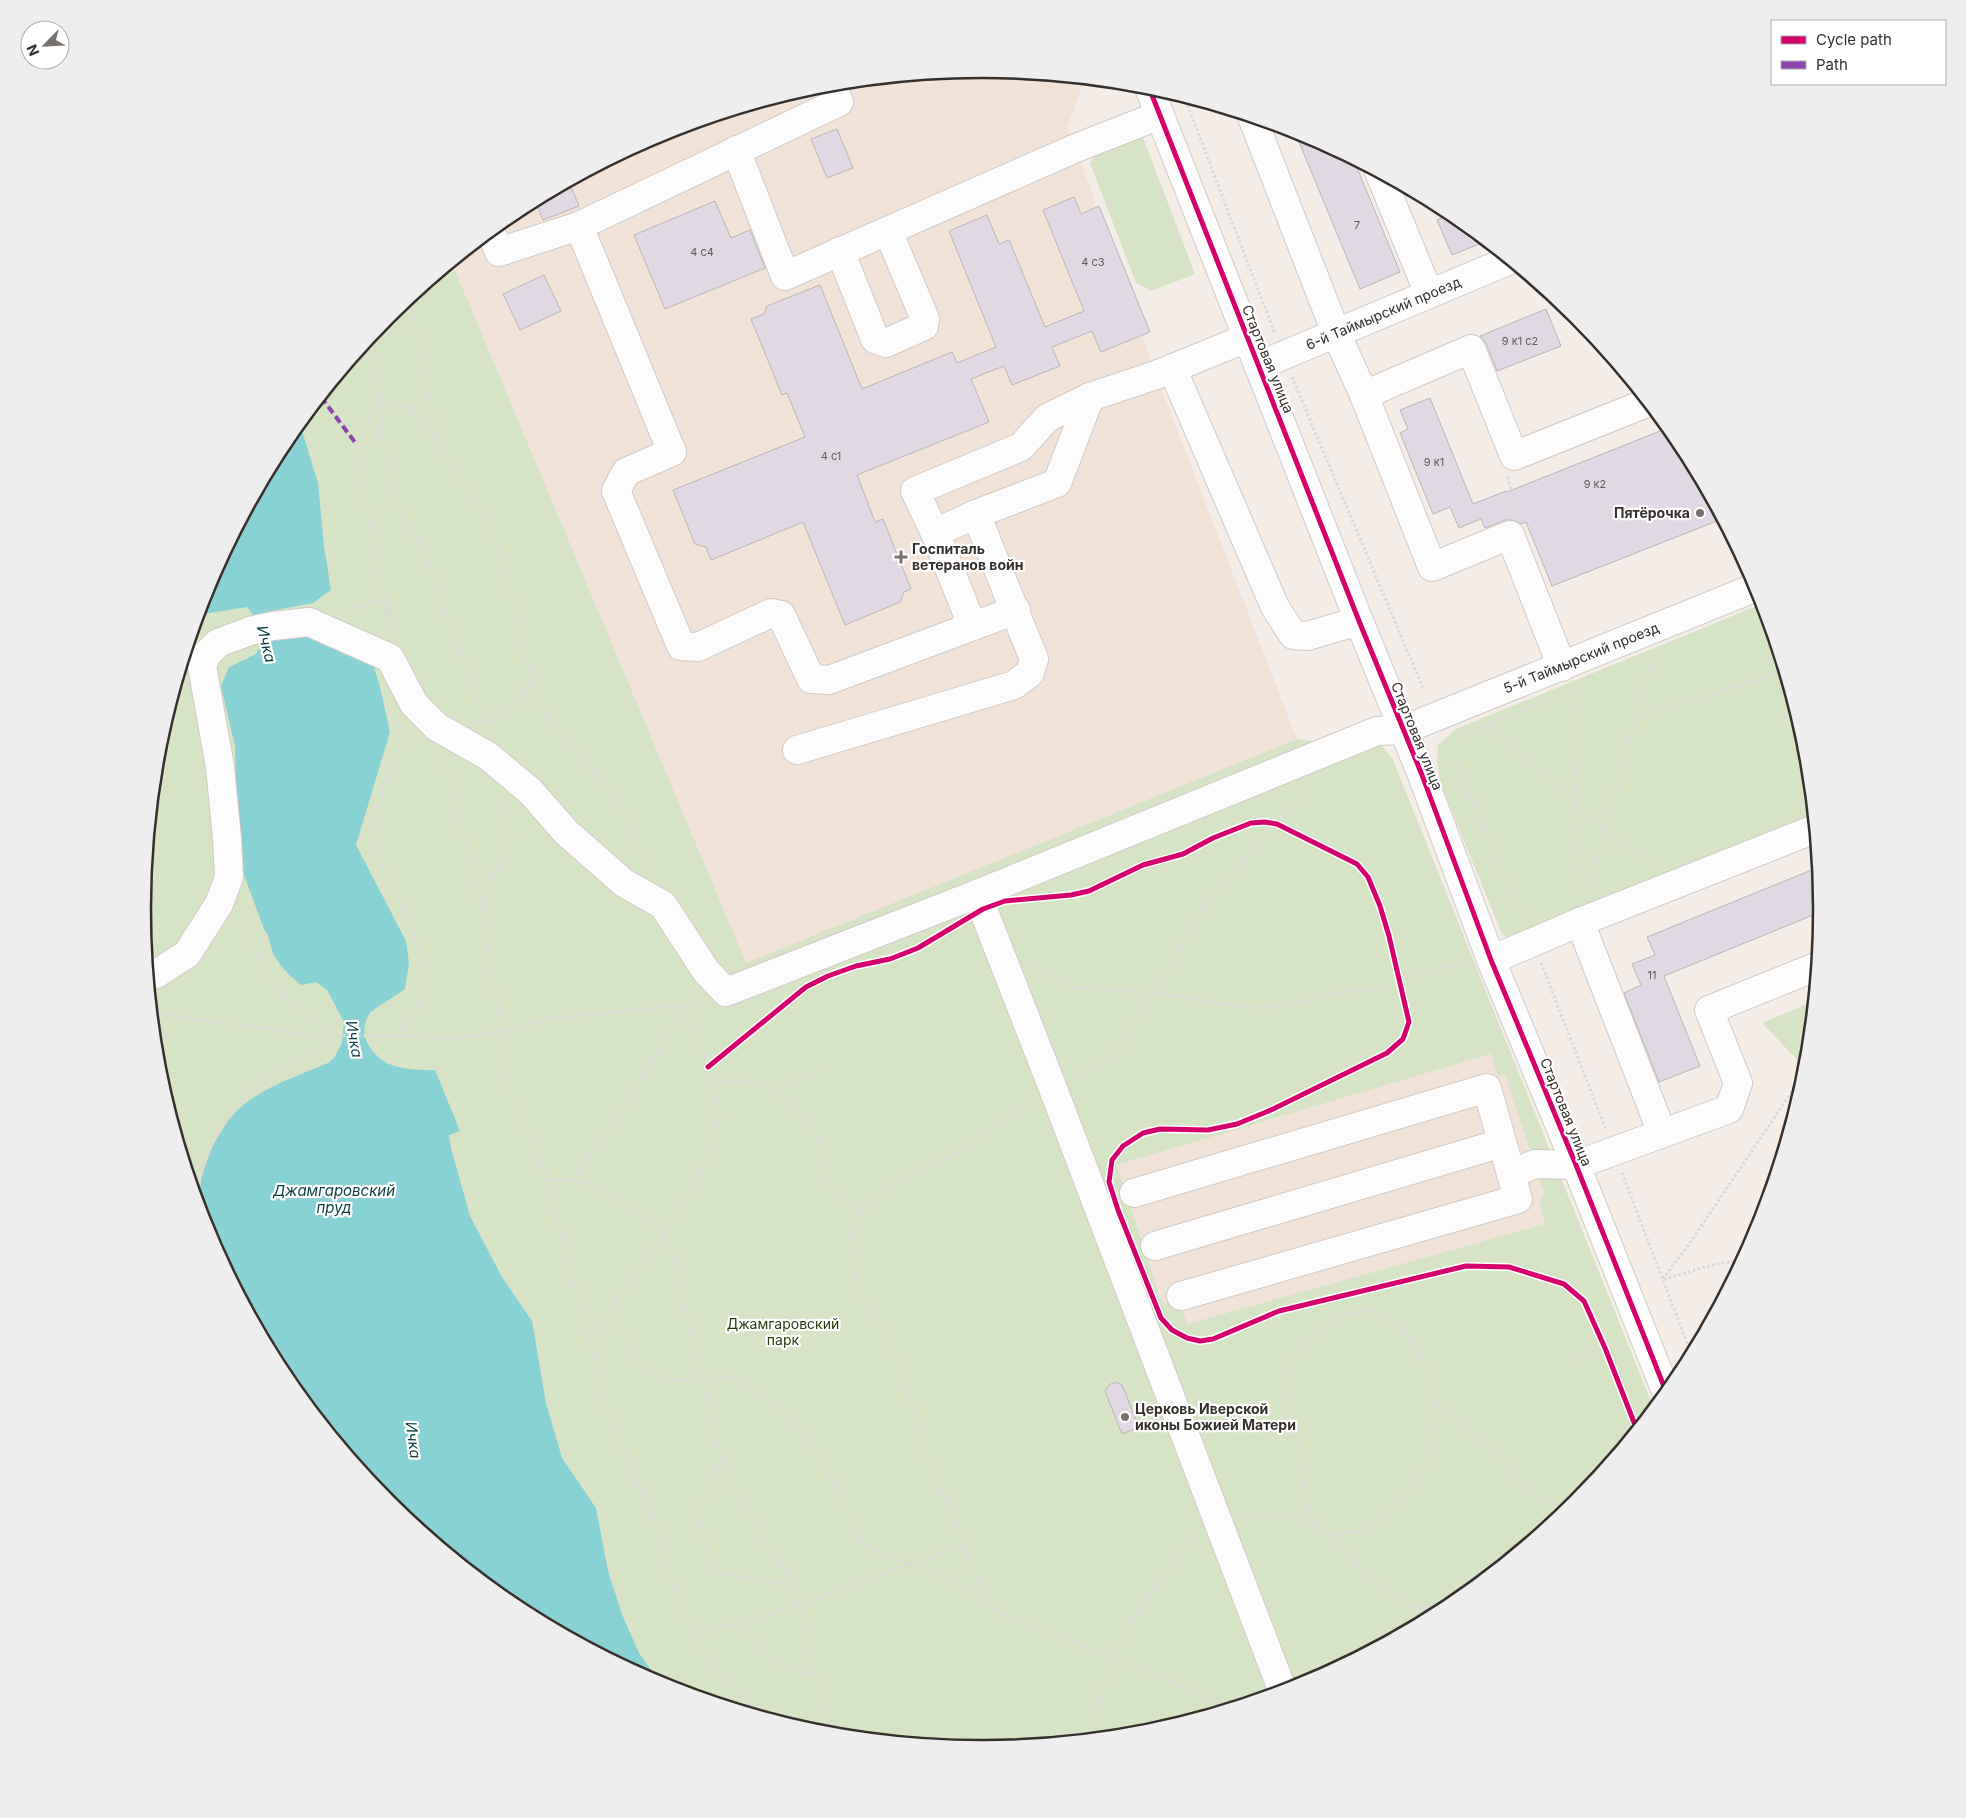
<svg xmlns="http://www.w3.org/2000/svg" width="1966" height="1818" font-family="Inter,sans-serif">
  <rect width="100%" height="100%" fill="#f4ede8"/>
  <g fill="#f2e3d8">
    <polygon points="983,69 1085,79 1067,128 1076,148 1156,375 1297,739 746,964 452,263 516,210 662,133 819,85"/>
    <polygon points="1491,1054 1497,1075 1505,1073 1544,1193 1539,1203 1545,1224 1187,1324 1162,1303 1117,1165"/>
  </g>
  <g fill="#d6e4c5" fill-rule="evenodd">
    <polygon points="1142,135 1195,274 1151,291 1136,283 1090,163 1098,152"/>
    <path d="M452,263l294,700 551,-224 66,9 19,-2 11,14 261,649 -77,94 -127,105 -146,77 -157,48 -164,16 -164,-16 -158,-48 -145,-78 -127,-104 -105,-127 -77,-146 -48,-157 -16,-164 16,-164 48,-158 78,-145 104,-127zM1491,1054l6,21 8,-1 39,119 -5,10 6,21 -358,100 -6,-20 -19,-1 -45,-138z"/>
    <polygon points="1764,603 1807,745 1815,822 1508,940 1501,932 1441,784 1437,762 1438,745 1456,729"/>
    <polygon points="1814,1001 1807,1069 1807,1070 1762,1023"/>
  </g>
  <path fill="#88d1d4" d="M300,424l18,59 6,63 7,44 -18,13 -47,9 6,29 19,-6 20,-2 59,21 10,33 10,45 -34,113 50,96 3,22 -4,26c-6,5 -32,20 -35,24 -14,20 0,41 19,51 14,6 31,6 46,6l25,61 -11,4 2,13 19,68 32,61 30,44 14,82 16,55 34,50 12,63 15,46 16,36 23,32 -146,-78 -127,-104 -105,-127 -77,-146c-2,-6 -5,-12 -6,-18 -7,-35 15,-83 41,-106 24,-20 58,-31 86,-43l6,-5 8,-15 2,-21 -17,-32 -11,-8 -14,3c-12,-8 -27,-23 -31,-38 -2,-7 -2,-12 -7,-18l-27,-73 -2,-110 -14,-60 8,-19 27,-13 4,-7 -7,-32 -6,-8 -49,8 9,-28 78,-145z"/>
  <g fill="#e0d9e4" stroke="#bab5b6">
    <polygon points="837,129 853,168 827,178 811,139"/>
    <polygon points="1294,130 1305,133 1353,158 1400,272 1360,289"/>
    <polygon points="569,182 579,206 543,220 535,200"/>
    <polygon points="1074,197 1081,214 1099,206 1150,332 1101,352 1092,331 1052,347 1060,366 1012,385 1004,366 971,379 989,422 857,475 875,522 883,519 911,589 904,592 900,602 845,625 803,522 711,560 706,547 695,544 673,490 805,437 787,393 782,395 751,319 764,314 767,306 820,285 862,389 952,352 957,363 996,347 949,231 987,215 999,244 1009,240 1045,327 1084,311 1043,210"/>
    <polygon points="715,201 731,238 750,230 765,268 665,309 634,235"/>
    <polygon points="1453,213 1474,230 1487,241 1452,255 1437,220"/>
    <polygon points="544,275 561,311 520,330 503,294"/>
    <polygon points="1546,309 1561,346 1497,371 1486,343 1480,336"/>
    <polygon points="1430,398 1473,504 1506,491 1507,492 1670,427 1682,442 1722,519 1552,586 1526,522 1521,524 1513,520 1505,520 1485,528 1481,519 1459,528 1450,507 1433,514 1400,433 1408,429 1400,410"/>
    <polygon points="1819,867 1823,911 1664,976 1700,1066 1659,1082 1624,993 1641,985 1632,964 1655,955 1647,937"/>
    <polygon points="1115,1382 1122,1385 1139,1427 1122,1434 1105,1391 1109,1385"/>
  </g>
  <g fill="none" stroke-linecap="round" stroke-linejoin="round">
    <defs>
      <g id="minor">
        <polyline points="831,84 839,102 579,226 672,452 626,472 616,491 681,646 698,647 771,613 781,615 811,679 829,680 1016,610"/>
        <polyline points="1148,85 1359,621 1422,775 1491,960 1576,1165 1667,1394"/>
        <polyline points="1252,117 1336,333 1364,395 1471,349 1514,456 1649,402"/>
        <polyline points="736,150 785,276 1076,148 1160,115"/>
        <polyline points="1379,172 1429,294"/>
        <polyline points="491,231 499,252 579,226"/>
        <polyline points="840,251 875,339 886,343 924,326 925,319 888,231"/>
        <path id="s1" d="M1258,366l252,-106"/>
        <polyline points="1172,368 1275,607 1293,635 1307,636 1359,621"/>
        <polyline points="1364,395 1432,567 1510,535 1562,667"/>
        <polyline points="935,533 976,514 1057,483 1090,397"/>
        <polyline points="972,625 935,533 915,491 1021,447 1047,418 1090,397 1156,375 1247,338"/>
        <polyline points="797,750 1014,685 1030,673 1034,659 976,514"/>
        <polyline points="977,894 1052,1086 1283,1692"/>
        <polyline points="1580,922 1662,1133"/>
        <polyline points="1491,960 1580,922 1815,829"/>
        <path id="s2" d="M149,973l7,1 31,-20 32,-50 10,-27 -2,-39 -7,-71 -18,-101 5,-12 11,-11 32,-12 23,-5 36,-4 81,36 24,46 23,23 51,29 42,35 36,41 58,51 39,22 43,66 20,21 251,-98 400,-163 26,-1 356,-144"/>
        <polyline points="1511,1174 1535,1164 1576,1165 1729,1109 1738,1083 1709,1010 1818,966"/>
        <polyline points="1134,1193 1487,1088 1518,1199 1181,1296"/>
        <polyline points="1155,1246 1502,1143"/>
      </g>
    </defs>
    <use href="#minor" stroke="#d1cbc6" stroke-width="30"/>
    <g stroke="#dcd9d8" stroke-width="3" stroke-dasharray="2.5 2.5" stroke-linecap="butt">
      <polyline points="1184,96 1275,334"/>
      <polyline points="409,299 431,411 434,438 486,520 505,568 524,655 547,719 615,797 648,868"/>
      <polyline points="370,338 384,404 408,407 434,438"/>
      <polyline points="372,349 383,322"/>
      <polyline points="1292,377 1423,688"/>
      <polyline points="1507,477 1519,513"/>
      <polyline points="385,599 388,631"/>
      <polyline points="387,604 400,636"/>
      <polyline points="346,611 385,599 372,538 357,445 371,413 384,404 381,435 404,526 424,547 441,601 486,721"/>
      <polyline points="1573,689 1579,897"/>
      <polyline points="1635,718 1784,671"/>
      <polyline points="397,721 402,736 395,764 382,789 371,835 390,882 412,926 421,967 420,1002 398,1036"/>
      <path d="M477,723c27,-5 47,-22 54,-47"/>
      <polyline points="1488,725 1556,696"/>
      <polyline points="1447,742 1488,725 1605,830 1656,867"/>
      <polyline points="445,759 480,904 502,1031 500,1053 505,1079 548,1181 606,1407 655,1522 669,1574 685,1615 714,1669 743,1694 759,1715"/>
      <polyline points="1455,760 1524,921"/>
      <polyline points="1588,893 1635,718 1655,653"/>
      <polyline points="480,903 512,836 501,799"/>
      <polyline points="241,910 266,976 287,999 335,1035 461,1038 502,1031 554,1018 686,1005 702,1000"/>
      <polyline points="1029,960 1070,987 1155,993 1255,1008 1283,1007 1333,992 1376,990 1418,974 1455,965 1466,959"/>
      <polyline points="1541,963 1606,1130"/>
      <polyline points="157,997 158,1014 331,1038"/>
      <polyline points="158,1014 163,1056 163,1086"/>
      <polyline points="1072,1077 1107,1062 1115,1055 1155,993 1203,908 1295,803 1300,788"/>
      <polyline points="714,1081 744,1080 774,1090 799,1112 815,1133 820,1152 824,1180 840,1198 860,1210"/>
      <polyline points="774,1090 819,1070"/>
      <polyline points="1622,1173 1692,1356"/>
      <polyline points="573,1179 632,1094 686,1006"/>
      <polyline points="548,1181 573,1179 593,1186 641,1214 663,1234 673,1258 722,1459 742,1504 765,1542 789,1574 799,1604 814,1675 832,1723 839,1735"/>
      <polyline points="195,1192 212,1144 232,1112 261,1081 299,1060 321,1049 335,1035"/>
      <polyline points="1663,1279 1694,1237 1807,1069"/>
      <polyline points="1664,1279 1716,1264 1744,1260"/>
      <polyline points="617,1300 618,1320 630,1351 648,1372 669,1380 702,1378 718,1375 734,1378 784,1411 821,1457 862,1542 870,1549 947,1577 1002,1614 1235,1707"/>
      <polyline points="589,1341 663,1234 693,1186 712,1149 720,1117 714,1081 686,1005"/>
      <polyline points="1569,1360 1621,1342"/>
      <polyline points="1436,1401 1498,1455 1524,1486 1540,1500 1571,1508"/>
      <polyline points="722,1460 700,1507 705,1548 714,1571 793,1586"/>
      <path d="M1240,1517c88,-15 93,39 154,79 13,8 28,12 42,19"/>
      <polyline points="1315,1526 1301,1479 1295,1432 1285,1391 1291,1366 1304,1343 1328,1324 1347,1313 1367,1309 1385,1315 1404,1331 1420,1355 1434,1386 1438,1410 1431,1453 1406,1492 1384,1518 1364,1530 1328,1536"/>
      <polyline points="985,1602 957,1524 917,1437 907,1381 890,1343 857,1290 850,1238 861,1210 896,1181 960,1151 1032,1100"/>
      <polyline points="1418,1606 1448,1604 1457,1602"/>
      <path d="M740,1622c20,32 36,47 74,53"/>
      <polyline points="695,1636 799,1604 964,1545"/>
      <path d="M1099,1738c-5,-61 30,-115 64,-162 10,-13 21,-30 35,-41"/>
    </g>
    <use href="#minor" stroke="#fdfcfc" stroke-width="28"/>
    <polyline stroke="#8e44ad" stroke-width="4" stroke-dasharray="8 4" stroke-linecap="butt" points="321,397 357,445"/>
    <defs>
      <g id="cycleway">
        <polyline points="1148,85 1359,621 1422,775 1491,960 1576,1165 1667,1394"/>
        <polyline points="708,1067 806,987 828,976 856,966 890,959 918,948 983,909 1005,901 1071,895 1089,891 1143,865 1183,854 1213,838 1251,823 1265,822 1277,824 1357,864 1368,877 1380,906 1389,936 1409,1022 1403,1039 1387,1053 1271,1110 1237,1124 1208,1130 1160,1129 1143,1133 1123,1146 1112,1160 1109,1182 1118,1210 1161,1318 1172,1330 1187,1338 1200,1341 1213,1339 1279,1311 1466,1266 1509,1267 1564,1284 1584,1301 1605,1348 1637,1430"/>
      </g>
    </defs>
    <use href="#cycleway" stroke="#fff" stroke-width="8"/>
    <use href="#cycleway" stroke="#d6006c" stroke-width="5"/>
  </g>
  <g fill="#78726e" stroke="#fff" stroke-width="2">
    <circle cx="1700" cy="513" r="5"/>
    <path d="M898.5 549.5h5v5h5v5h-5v5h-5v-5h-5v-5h5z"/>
    <circle cx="1125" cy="1417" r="5"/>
  </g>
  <g text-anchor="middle" stroke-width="4.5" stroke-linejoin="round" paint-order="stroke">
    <g font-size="11" fill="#605a5a">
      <text x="1357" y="229">7</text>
      <text x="702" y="256">4 с4</text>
      <text x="1093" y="266">4 с3</text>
      <text x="1520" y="345">9 к1 с2</text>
      <text x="831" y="460">4 с1</text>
      <text x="1434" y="466">9 к1</text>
      <text x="1595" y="488">9 к2</text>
      <text x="1652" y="979">11</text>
    </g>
    <g font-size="14" fill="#35302c" stroke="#fff">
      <text dy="5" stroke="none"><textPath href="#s1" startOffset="136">6-й Таймырский проезд</textPath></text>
      <text transform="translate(1268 359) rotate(68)" y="5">Стартовая улица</text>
      <text dy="5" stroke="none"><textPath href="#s2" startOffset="1958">5-й Таймырский проезд</textPath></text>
      <text transform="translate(1417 736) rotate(68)" y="5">Стартовая улица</text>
      <text transform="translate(1566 1112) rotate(68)" y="5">Стартовая улица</text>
    </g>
    <g font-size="14" font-weight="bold" fill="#35302c" stroke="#fff" text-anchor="start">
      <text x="1690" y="518" text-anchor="end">Пятёрочка</text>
      <text x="912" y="554">Госпиталь<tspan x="912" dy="16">ветеранов войн</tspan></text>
      <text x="1135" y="1414">Церковь Иверской<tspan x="1135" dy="16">иконы Божией Матери</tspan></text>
    </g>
    <g font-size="14" fill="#263e0e" stroke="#fff">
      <text x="783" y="1329">Джамгаровский<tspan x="783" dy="16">парк</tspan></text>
    </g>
    <g font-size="15" font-style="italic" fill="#0b3f41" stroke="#fff">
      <text transform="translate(266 644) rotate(76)" y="5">Ичка</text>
      <text transform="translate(354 1039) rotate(80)" y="5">Ичка</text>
      <text x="334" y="1196">Джамгаровский<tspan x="334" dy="17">пруд</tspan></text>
      <text transform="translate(413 1440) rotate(82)" y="5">Ичка</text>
    </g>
  </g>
  <path d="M0 0H1966V1818H0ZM151 909a831 831 0 1 1 1662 0a831 831 0 1 1-1662 0Z" fill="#efeeee" fill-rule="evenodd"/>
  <path fill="none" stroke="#35302c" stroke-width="2.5" d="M151 909a831 831 0 1 1 1662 0a831 831 0 1 1-1662 0Z"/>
  <rect x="1771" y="20" width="175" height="65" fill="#ffffff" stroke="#aeacab"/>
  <rect x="1781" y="36" width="25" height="8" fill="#d6006c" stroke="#aeacab"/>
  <text x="1816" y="45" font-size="15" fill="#35302c">Cycle path</text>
  <rect x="1781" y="61" width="25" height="8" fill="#8e44ad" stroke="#aeacab"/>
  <text x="1816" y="70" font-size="15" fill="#35302c">Path</text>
  <g transform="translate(45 45) rotate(246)"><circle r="24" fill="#ffffff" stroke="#aeacab"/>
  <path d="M0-4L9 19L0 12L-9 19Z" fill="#78726e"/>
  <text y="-8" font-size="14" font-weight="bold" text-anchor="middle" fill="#35302c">N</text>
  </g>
</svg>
